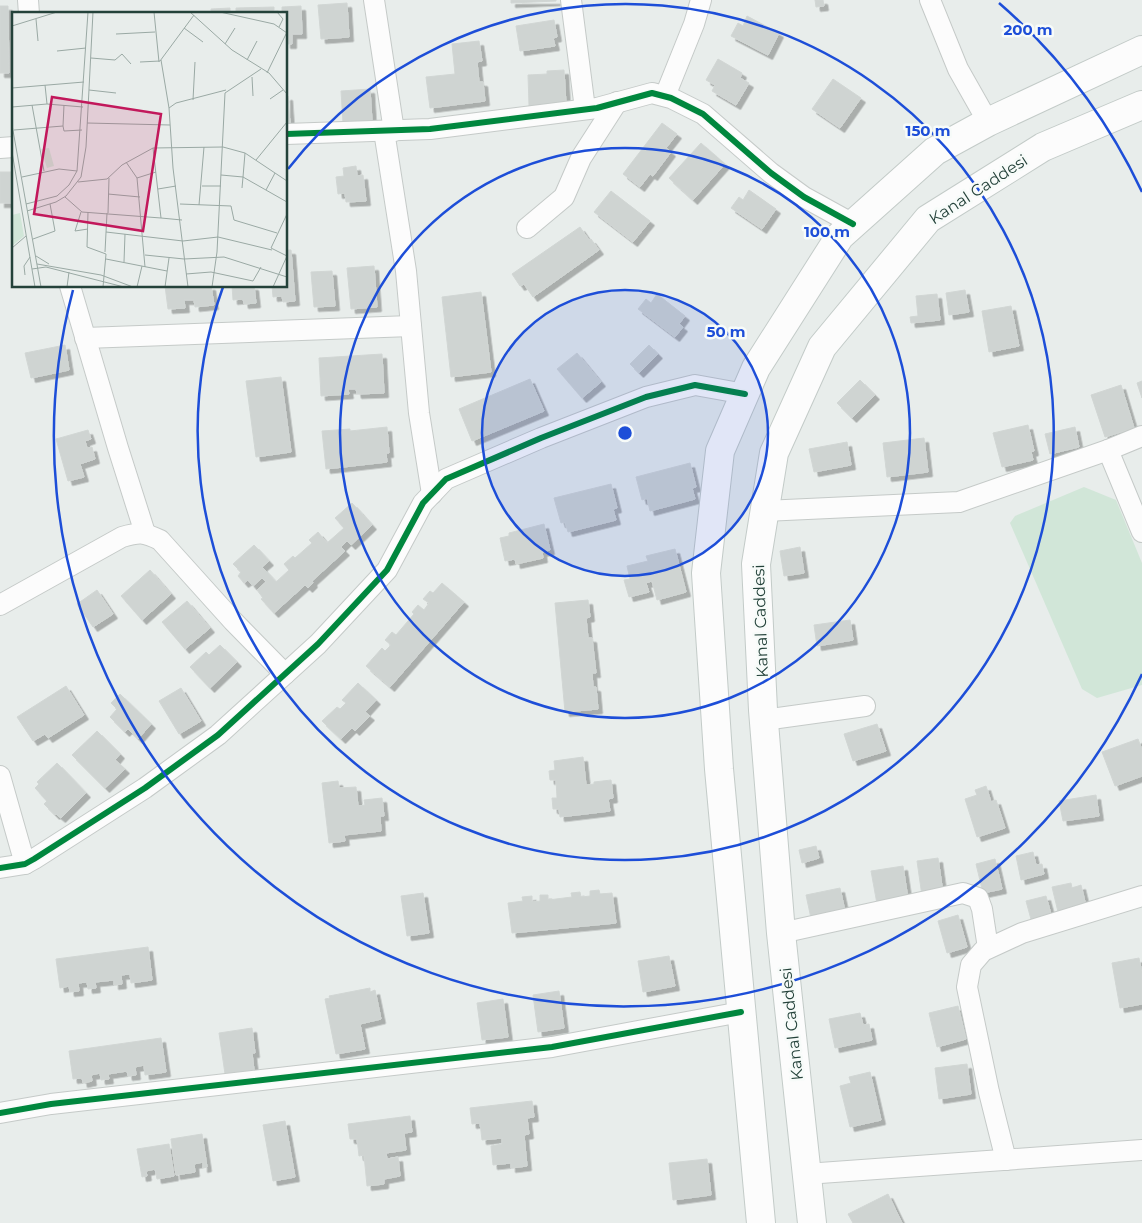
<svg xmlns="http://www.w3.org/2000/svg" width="1142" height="1223" font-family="Montserrat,sans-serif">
  <defs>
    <filter id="shadow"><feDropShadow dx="4.5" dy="4.5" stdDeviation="0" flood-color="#0004"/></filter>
  </defs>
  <rect width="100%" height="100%" fill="#e8edeb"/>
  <polygon fill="#d1e6d8" points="1084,487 1116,500 1142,563 1142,685 1097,698 1082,689 1010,523 1015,516"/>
  <g fill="#cfd4d2" stroke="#d1d6d4" filter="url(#shadow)">
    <polygon points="511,0 556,0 556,1 511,3"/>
    <polygon points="815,0 823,0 824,6 816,7"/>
    <polygon points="347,3 349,37 321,39 318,5"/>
    <polygon points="0,6 8,6 9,73 0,73"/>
    <polygon points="301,6 302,34 292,34 292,44 286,44 286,14 236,14 236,8 274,7 274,13 282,13 282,7"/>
    <polygon points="230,8 230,14 211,14 211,9"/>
    <polygon points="747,16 779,33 768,55 731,36 738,23 743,26"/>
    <polygon points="554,20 557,37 553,38 555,46 520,51 516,26"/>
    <polygon points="479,41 482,61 477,62 479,82 483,82 485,101 430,108 426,77 455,74 452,44"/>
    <polygon points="718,59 742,73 740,78 749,83 736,105 712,91 715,85 706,80"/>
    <polygon points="564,70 566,104 529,106 528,75 547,74 547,71"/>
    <polygon points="833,79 861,98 840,128 812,109"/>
    <polygon points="370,89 372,121 343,123 341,91"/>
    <polygon points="286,96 288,96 290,125 286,125"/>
    <polygon points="662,123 677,134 666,148 671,152 653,176 650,174 640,187 623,174"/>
    <polygon points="701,143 725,164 693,200 669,178"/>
    <polygon points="356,166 357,176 363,175 366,201 346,202 345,193 338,194 336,177 344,176 343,168"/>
    <rect x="0" y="172" width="14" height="31"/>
    <polygon points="749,190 776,209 762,229 731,208 739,197 743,200"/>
    <polygon points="611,191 650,221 633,242 594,212"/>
    <polygon points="580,227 589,240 591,239 599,250 533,297 524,284 520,286 512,274"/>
    <polygon points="286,250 291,250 295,301 283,302 282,296 273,297 272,286 286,286"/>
    <polygon points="374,266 377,307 351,309 347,268"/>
    <polygon points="332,271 335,306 314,307 311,272"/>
    <polygon points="165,286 211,286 214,305 195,307 194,300 184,300 185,308 168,309"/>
    <polygon points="232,286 254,286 256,303 244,304 243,299 233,300"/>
    <polygon points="965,290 969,312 949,315 946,293"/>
    <polygon points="481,292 491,372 451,377 442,297"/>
    <polygon points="657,294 685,316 679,324 683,327 675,337 638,309 646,299 651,303"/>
    <polygon points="937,294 940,320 911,323 910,317 918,316 916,296"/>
    <polygon points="1011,306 1019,346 989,352 982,311"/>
    <polygon points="65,345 69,370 31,378 25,353"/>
    <polygon points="649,345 658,354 639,373 630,364"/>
    <polygon points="577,353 601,382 582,398 557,369"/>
    <polygon points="382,354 384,393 357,394 356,389 348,389 349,394 321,396 319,358"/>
    <polygon points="281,377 291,452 256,457 246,381"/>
    <polygon points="530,379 544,411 472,441 459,409"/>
    <polygon points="860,380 875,395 852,418 837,403"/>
    <polygon points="1142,381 1142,398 1137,383"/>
    <polygon points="1121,385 1134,428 1105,437 1091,395"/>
    <polygon points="1028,425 1034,451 1031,452 1033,460 1002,467 993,433"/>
    <polygon points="387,427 389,453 386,453 387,462 326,469 322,431 350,429 350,431"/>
    <polygon points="1075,427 1079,447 1050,454 1045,434"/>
    <polygon points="88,430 91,439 85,441 87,448 92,447 95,459 80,464 84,477 68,481 56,439"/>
    <polygon points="924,438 928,472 887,477 883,443"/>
    <polygon points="847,442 851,465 814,472 809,449"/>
    <polygon points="690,463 696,487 692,488 695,499 650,511 647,498 642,500 636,477"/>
    <polygon points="611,484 617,508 613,509 616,520 568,532 565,522 561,523 554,498"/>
    <polygon points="352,503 372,525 351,545 347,541 341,547 345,551 312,581 313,583 308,588 305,585 274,613 261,599 263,598 257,590 266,582 262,578 253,586 248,580 244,583 238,576 241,572 233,564 254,545 269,561 262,567 276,582 289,570 284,564 293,556 295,558 312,543 309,540 318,532 327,543 344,528 335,518"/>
    <polygon points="544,524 550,550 542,552 543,558 516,564 515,559 505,561 500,538 509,536 509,533"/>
    <polygon points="800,547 804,573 784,576 780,551"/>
    <polygon points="675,549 686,592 657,600 652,581 646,583 649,592 629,597 624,580 630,579 627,566 648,561 646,556"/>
    <polygon points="150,570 171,594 142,620 121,596"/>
    <polygon points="442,583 464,602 390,687 366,666 382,648 385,651 391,645 385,640 392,632 396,635 414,614 412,612 418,605 424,610 429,603 423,599 430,591 433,593"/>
    <polygon points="97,590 113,614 93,627 77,604"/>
    <polygon points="588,600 590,617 586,618 588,638 592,638 596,673 592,673 593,687 596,687 598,709 565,712 555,603"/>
    <polygon points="187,601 210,628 185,649 162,622"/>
    <polygon points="850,620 853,640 817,646 814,625"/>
    <polygon points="220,645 237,662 210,688 190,667 206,652 209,655"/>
    <polygon points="358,683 376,700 365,712 370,716 355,731 352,728 341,739 322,721 337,707 340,709 346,703 342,700"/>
    <polygon points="66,686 84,715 48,738 45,734 33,741 17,717"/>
    <polygon points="181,688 201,721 179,734 159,701"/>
    <polygon points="120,694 151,724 138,739 128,729 125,732 110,717 117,709 111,703"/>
    <polygon points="877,724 886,751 853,761 844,734"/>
    <polygon points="97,731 120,754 115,760 125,769 105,788 72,755"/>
    <polygon points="1138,739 1142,750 1142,776 1115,786 1102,752"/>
    <polygon points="583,757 586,785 594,784 594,782 611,780 613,798 608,799 610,811 560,817 559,809 553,809 552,798 557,798 556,780 550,780 549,771 555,770 554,761"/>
    <polygon points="57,763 86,793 61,818 56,814 55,815 44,804 47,801 35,788 39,784 37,782"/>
    <polygon points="338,781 339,788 356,787 358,806 365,805 364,800 382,798 384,816 380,816 381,831 344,835 345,841 329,843 322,783"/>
    <polygon points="986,786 991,802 996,800 1005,828 977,837 965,799 977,795 975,790"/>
    <polygon points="1096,795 1099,816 1063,821 1059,801"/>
    <polygon points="816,846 819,858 802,863 799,850"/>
    <polygon points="1033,852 1036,865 1042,864 1044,874 1021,880 1016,856"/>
    <polygon points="938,858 943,893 922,896 917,861"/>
    <polygon points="995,859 1002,889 983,893 976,864"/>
    <polygon points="903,866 908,899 877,904 871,871"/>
    <polygon points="1071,883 1072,888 1081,885 1087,910 1059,916 1052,887"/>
    <polygon points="840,888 846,916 812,923 806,895"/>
    <polygon points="599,890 600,894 612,893 616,923 512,933 508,903 523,901 522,897 532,896 532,902 540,901 540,895 548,895 548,900 572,897 571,893 580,892 581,897 590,896 590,891"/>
    <polygon points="423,893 429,933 407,936 401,896"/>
    <polygon points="1046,896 1052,918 1032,923 1026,901"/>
    <polygon points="958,915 967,947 947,953 938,921"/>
    <polygon points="148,947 152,980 131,983 130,974 121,975 122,984 114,985 114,980 95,982 96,988 88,989 87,982 78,983 79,991 70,992 69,986 60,988 56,959"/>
    <polygon points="669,956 675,986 643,992 638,961"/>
    <polygon points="1139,958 1142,973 1142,1004 1120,1008 1112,963"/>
    <polygon points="370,988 370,992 375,990 381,1019 360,1024 365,1049 336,1054 325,999 330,998 329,996"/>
    <polygon points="559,991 564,1028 538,1032 533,995"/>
    <polygon points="503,999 508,1037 482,1040 477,1003"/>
    <polygon points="958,1006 966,1039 937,1047 929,1013"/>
    <polygon points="860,1013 863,1025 869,1024 872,1040 835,1048 829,1019"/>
    <polygon points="252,1028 255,1053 252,1053 254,1070 225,1074 219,1033"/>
    <polygon points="161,1038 166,1072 145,1075 144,1065 135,1067 136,1075 128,1076 127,1071 108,1074 109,1079 101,1080 100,1073 91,1075 92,1081 83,1083 82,1078 73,1079 69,1051"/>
    <polygon points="967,1064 971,1094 939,1099 935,1068"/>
    <polygon points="870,1072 881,1120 850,1127 840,1086 851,1083 849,1077"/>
    <polygon points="532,1101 534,1117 527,1118 529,1134 524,1135 527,1166 511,1168 511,1163 493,1165 491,1146 502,1144 502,1138 482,1140 480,1123 472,1124 470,1108"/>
    <polygon points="410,1116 412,1132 404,1133 406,1150 386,1153 387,1159 398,1157 400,1176 384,1179 384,1184 367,1186 364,1155 359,1156 357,1139 350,1139 348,1124"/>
    <polygon points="285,1121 295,1177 273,1181 263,1125"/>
    <polygon points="202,1134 207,1167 203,1168 203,1162 194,1164 195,1172 176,1175 171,1139"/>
    <polygon points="169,1144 174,1176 157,1179 155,1169 146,1171 147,1176 142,1177 137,1149"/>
    <polygon points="707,1159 711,1195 673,1200 669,1163"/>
    <polygon points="888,1194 902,1223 853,1223 848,1214"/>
  </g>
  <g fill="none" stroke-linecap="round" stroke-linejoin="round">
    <defs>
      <g id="street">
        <polyline points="28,0 29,14"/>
        <polyline points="374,0 394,131"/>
        <polyline points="571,0 585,109"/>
        <polyline points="930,0 958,69 988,122"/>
        <polyline points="665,96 694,24 701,0"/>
        <polyline points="384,131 406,271 419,413 432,494"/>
        <polyline points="286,134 430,129 597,108 652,93 671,98 703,114 771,173 804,197 853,224"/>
        <polyline points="0,148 14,147"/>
        <polyline points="527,228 564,197 581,158 617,102"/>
        <polyline points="70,286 118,448 145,533"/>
        <polyline points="85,338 411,326"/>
        <polyline points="1108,450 1142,532"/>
        <polyline points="764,511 959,502 1108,450 1142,436"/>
        <path d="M0,605l122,-68c18,-5 21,-5 38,3l73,81 52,53"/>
        <polyline points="764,720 865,706"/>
        <polyline points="0,776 25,864"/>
        <polyline points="0,868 25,864 34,859 145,788 218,735 318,644 387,570 423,503 446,479 541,438 646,397 695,385 745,394"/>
        <polyline points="781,933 963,893 978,898 982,909 988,948"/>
        <polyline points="0,1113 51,1104 552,1047 741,1012"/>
        <polyline points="1006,1160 989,1092 967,987 971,965 983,951 1022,933 1142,896"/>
        <polyline points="806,1174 1142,1150"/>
      </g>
      <g id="secondary">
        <polyline points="761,1223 719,769 706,573 720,451 756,368 840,236 935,151 988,122 1142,50"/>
        <polyline points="812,1223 781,933 763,710 756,564 774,453 822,347 928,219 1043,147 1142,105"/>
      </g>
    </defs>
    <use href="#street" stroke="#c5cac8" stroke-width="22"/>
    <use href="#secondary" stroke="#c3cbc8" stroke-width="30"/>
    <use href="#street" stroke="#fcfcfc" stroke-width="20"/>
    <use href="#secondary" stroke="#fcfcfc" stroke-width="28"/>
    <defs>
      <g id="cycleway">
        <polyline points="286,134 430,129 597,108 652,93 671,98 703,114 771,173 804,197 853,224"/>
        <polyline points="0,868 25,864 34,859 145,788 218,735 318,644 387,570 423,503 446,479 541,438 646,397 695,385 745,394"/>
        <polyline points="0,1113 51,1104 552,1047 741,1012"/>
      </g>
    </defs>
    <use href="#cycleway" stroke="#f7fbf9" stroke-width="9"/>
    <use href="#cycleway" stroke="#00873e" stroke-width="6"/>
  </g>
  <circle cx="625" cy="433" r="143" fill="#1d4ed8" fill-opacity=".12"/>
  <g fill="none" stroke="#1d4ed8" stroke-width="2.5">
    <circle cx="625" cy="433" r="143"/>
    <circle cx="625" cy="433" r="285"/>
    <path d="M288 169A428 428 0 1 1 223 287"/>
    <path d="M1142 674A570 570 0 0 1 73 290M999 3A570 570 0 0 1 1142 192"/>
  </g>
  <g text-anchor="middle" stroke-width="5" stroke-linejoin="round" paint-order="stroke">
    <g font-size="16" fill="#24423a" stroke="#f7fbf9">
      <text transform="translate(978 189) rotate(-33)" y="6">Kanal Caddesi</text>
      <text transform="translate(760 621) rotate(-92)" y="6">Kanal Caddesi</text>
      <text transform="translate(791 1024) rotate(-96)" y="6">Kanal Caddesi</text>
    </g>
  </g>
  <g transform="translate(12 12)">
    <rect width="275" height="275" fill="#e8edeb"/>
    <path d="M37,136l5,18 -7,2 -6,-19zM8,201l4,23 -12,10v-31z" fill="#d1e6d8"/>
    <path fill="none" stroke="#9aa9a4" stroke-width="1" d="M142,0l5,50M178,0l42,38 37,23 18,21M208,0l54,12 13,9M265,0l6,7 -4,8M24,7l2,22M0,14l45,-14M172,16l19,14M104,22l39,-2M213,32l10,-16M45,39l29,-3M79,46l24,2 7,-6 9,10M149,48l8,48M235,48l10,-19M128,50l20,-1 34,-46M255,61l20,-41M240,65l1,19M33,73l2,19M0,76l72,-6M77,78l27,3M258,87l13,-9M181,88l2,-38M20,93l12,66M0,95l35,-3 36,3M75,111l83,2M0,113l29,162M51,114l1,5 18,-1M2,118l49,-4 1,-21M141,136l8,70 21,2M0,140l23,135M233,141l-2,24 44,25M244,148l31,-38M114,150l11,16 19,-6M209,163l22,2 -1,11M10,165l37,-8 18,2M125,166l8,89M66,170l29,-3 15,-14 31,-17 70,-1 22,6 42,28M190,174h19M146,177l18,-3M254,178l9,-17M96,182l32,3M53,185l17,15 79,6M14,192l31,-8 12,-11 8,-14 11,-159M168,192l51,2 3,14 43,13M187,193l5,-58M15,199l29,-9 10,-6 15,-19 5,-30 7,-135M69,200l-6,19 13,-2M76,200l-1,35 19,7 -3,33M96,201l1,-35M275,202l-16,34 16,8M94,220l77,9 35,-4 54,13M21,227l22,-8 -5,-27M0,236l14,-12M93,240l2,-39M133,243l39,4 40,-2 63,20M24,244l13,8M94,247l61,12M112,250l1,-28M25,252l64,11 32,12M20,257l14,-2 78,20M174,262l25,-2 42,9 8,-14M13,263l-1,-9 6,-9M55,275l2,-15M125,275l5,-21M153,275l4,-29M176,275l-15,-119 -4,-60 7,-5 50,-13M200,275l5,-35 8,-159 36,-24M261,275l14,-31"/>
    <path fill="#c2185b" fill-opacity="0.15" stroke="#c2185b" stroke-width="2.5" d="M40,85l109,17 -18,117 -109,-17z"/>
    <rect width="275" height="275" fill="none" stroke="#24423a" stroke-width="2.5"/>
  </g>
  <circle cx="625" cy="433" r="8" fill="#1d4ed8" stroke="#f7fbf9" stroke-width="2.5"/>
  <g font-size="15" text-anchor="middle" font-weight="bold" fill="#1d4ed8" stroke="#f7fbf9" stroke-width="5" stroke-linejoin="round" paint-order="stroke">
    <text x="1028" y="35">200 m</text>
    <text x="928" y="136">150 m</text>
    <text x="827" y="237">100 m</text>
    <text x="726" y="337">50 m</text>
  </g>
</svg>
